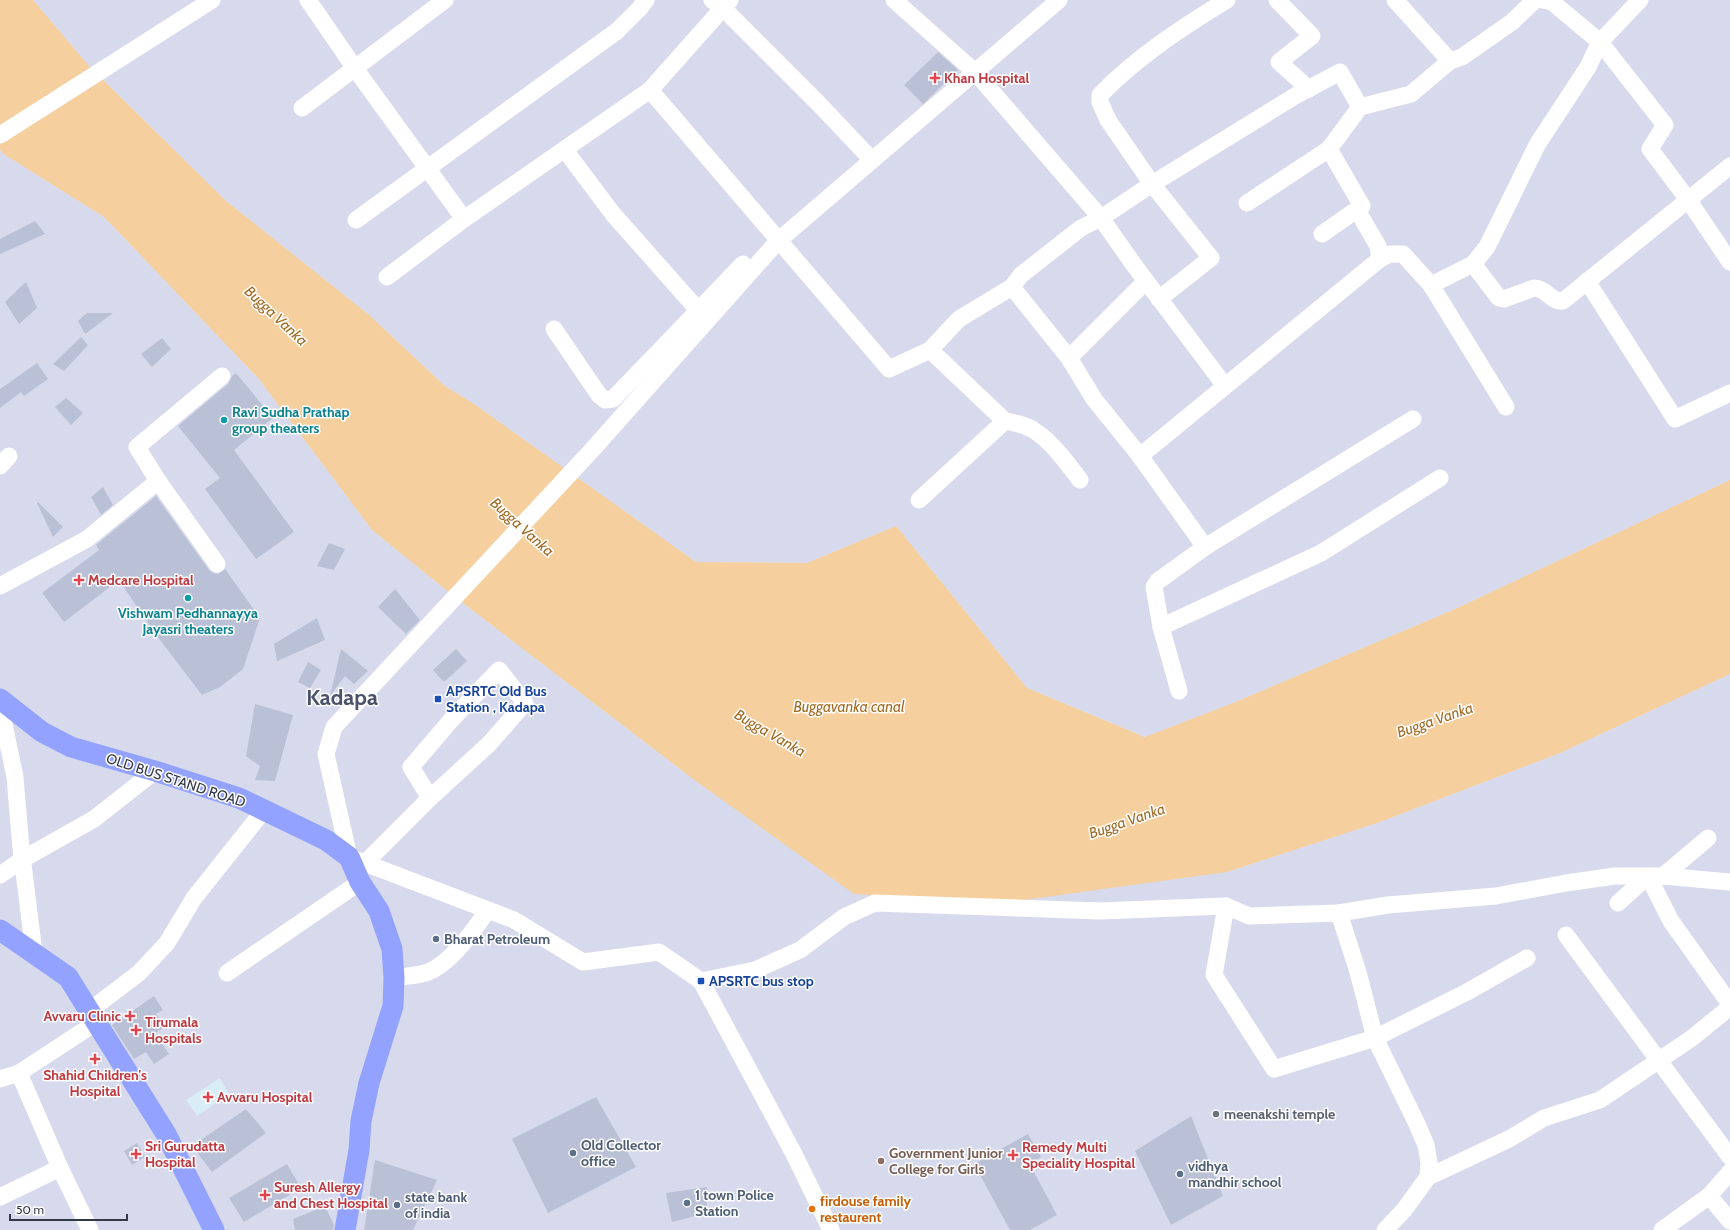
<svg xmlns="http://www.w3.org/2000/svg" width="1730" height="1230" font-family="Cabin,sans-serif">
  <rect width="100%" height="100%" fill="#e5e8f4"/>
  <g fill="#d7daec">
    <polygon points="33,0 1730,0 1730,480 1453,610 1233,703 1146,737 1027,688 896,526 807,563 696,562 474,404 445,386 368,314 226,201 89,66"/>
    <polygon points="0,150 5,155 104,217 258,378 372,530 451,594 693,779 1227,872 1380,822 1560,753 1730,674 1730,1230 0,1230"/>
  </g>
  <polygon fill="#d8edf6" points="220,1078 229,1094 197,1116 186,1100"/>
  <polygon fill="#f5cf9d" points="0,0 33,0 89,66 226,201 368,314 445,386 474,404 696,562 807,563 896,526 1027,688 1145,737 1233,703 1453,610 1730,480 1730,674 1560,753 1380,822 1227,872 1001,903 854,894 693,779 451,594 372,530 258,378 104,217 5,155 0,150"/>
  <g fill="#bac1d6">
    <polygon points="938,52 958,70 923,104 904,85"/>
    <polygon points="35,221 45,234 0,254 0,239"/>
    <polygon points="26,282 37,308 19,324 5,302"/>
    <polygon points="87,313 113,313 85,334 78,321"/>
    <polygon points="81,337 88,345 64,371 53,364"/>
    <polygon points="162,338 171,349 152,367 141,354"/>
    <polygon points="37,363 48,379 24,396 21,392 0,408 0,389"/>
    <polygon points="236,373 273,418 234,450 294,532 256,559 205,489 220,478 178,426 228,384 232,376"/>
    <polygon points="66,398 83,413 71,425 55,407"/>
    <polygon points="103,487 113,505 101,515 91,497"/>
    <polygon points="156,496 209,570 213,573 218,574 225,569 260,618 243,669 220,687 202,695 154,632 119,580 64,622 42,593 99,550 96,545"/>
    <polygon points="38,502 63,527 53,537 37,503"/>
    <polygon points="329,543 345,549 334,570 317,566"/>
    <polygon points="395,589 420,620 406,634 378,607"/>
    <polygon points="317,618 325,640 277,661 274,644"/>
    <polygon points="341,649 368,671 354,684 345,676 330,696"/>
    <polygon points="456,649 467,661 444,682 433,670"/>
    <polygon points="308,662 321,670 310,688 298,682"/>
    <polygon points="255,704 293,715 275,781 255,780 260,766 246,756"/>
    <polygon points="154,996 163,1010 156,1014 165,1027 155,1033 169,1054 154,1064 146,1052 134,1059 112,1025"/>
    <polygon points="596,1097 636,1167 548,1213 512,1139"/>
    <polygon points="246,1109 266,1133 212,1172 192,1146"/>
    <polygon points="1191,1116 1223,1196 1171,1225 1135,1151"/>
    <polygon points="1028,1134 1041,1157 1029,1163 1057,1215 1030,1230 1010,1230 974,1164"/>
    <polygon points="137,1143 145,1157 132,1165 124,1151"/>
    <polygon points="375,1160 437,1180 413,1230 364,1230"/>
    <polygon points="287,1164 301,1188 244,1222 229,1198"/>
    <polygon points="707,1187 707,1213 672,1222 666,1193"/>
    <polygon points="325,1206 334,1225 333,1230 295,1230 293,1219"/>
  </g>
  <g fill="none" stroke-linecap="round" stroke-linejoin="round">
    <g stroke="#fff" stroke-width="17">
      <polyline points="308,0 354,67 464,219"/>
      <polyline points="712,0 723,8 819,104 872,160"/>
      <polyline points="894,0 975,72 1101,218 1134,265 1225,386"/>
      <polyline points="1277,0 1312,36 1279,62 1309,89"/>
      <polyline points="1395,0 1450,61"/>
      <polyline points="1543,0 1552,2 1600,42 1665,125 1650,149 1689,201 1730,262"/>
      <polyline points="650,90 889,369 930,350 959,319 1012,287 1021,275 1081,228 1101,218 1152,184 1295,96 1340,72 1360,107"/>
      <polyline points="302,108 445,0"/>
      <polyline points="0,135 212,0"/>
      <polyline points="565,150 613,214 698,310"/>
      <polyline points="1247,203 1329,149"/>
      <polyline points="1357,210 1378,246 1380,259"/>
      <polyline points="356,220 617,31 640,8 646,0"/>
      <polyline points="1322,234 1362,206 1329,149 1360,107 1411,94 1450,61 1462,57 1512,22 1535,0"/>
      <path d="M1473,264l26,34 5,1 30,-11c12,0 18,15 29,13l167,-135"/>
      <polyline points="387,277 464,219 650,90 730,0"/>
      <polyline points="1587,281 1675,419 1730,393"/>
      <polyline points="1431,285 1506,407"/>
      <polyline points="1012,287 1069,358 1094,399 1140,456"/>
      <path d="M1159,299l52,-41 -59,-74 -44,-64 -8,-18v-7c37,-38 81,-67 127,-95"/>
      <polyline points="554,329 599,395 605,400 613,399 743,264"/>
      <polyline points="930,350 1005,421"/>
      <polyline points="1069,358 1146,281"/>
      <polyline points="0,466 9,456"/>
      <polyline points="158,481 217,564"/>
      <path d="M919,500l86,-79c10,2 22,4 30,10 18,12 32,32 45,49"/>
      <polyline points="1205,547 1413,419"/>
      <polyline points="0,586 87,539 158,481 137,447 222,376"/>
      <polyline points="1161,627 1321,553 1440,478"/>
      <polyline points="1179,691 1161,627 1154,587 1158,581 1205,547 1140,456 1380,259 1390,254 1403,254 1431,285 1473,264 1487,247 1537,145 1588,67 1600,42 1640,0"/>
      <polyline points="0,705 15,777 21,848 34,953"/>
      <polyline points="365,863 430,798 489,744 525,703 499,670 452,719 411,767 430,798"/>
      <polyline points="0,875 23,859 94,819 155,771"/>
      <polyline points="1663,876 1708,838"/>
      <polyline points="1618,903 1648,876 1671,921 1730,1004"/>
      <polyline points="1226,906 1249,916 1339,913 1358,972 1375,1038 1416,1122 1426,1145 1429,1162 1428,1177 1404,1210 1385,1230"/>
      <polyline points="1339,913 1388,905 1496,896 1566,883 1615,876 1663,876 1730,882"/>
      <polyline points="1566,935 1730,1157"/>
      <polyline points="227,973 360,882"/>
      <path d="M394,978c11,-2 24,-2 34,-6 23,-9 46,-42 60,-62"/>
      <polyline points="701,981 755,970 800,950 844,917 875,903 1100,911 1226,906 1214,975 1274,1069 1375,1038 1467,992 1527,958"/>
      <polyline points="89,1011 139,973 167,943 194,898 264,810"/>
      <polyline points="19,1073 60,1168 90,1230"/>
      <polyline points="0,1079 19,1073 97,1022"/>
      <polyline points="1428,1177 1509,1139 1544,1118 1600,1100 1692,1038 1730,1007"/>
      <polyline points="1709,1196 1730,1221"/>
      <polyline points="0,1197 60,1168"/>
      <polyline points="831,1230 794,1154 701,981 659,952 583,962 514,920 349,857 326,754 334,727 592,450 778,241 1059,0"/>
      <polyline points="1662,1230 1709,1196 1730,1172"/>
    </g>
    <g stroke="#93a2ff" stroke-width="21">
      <polyline points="0,699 42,732 71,747 155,771 239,798 326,840 349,857 360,882 379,911 392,949 394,978 393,1006 369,1083 361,1121 359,1150 345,1230"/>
      <polyline points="0,930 68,977 166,1134 214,1230"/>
    </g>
  </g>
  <g fill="#e0444e" stroke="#fff" stroke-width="1.5">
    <path d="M933 72h4v4h4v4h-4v4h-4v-4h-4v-4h4z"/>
    <path d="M77 574h4v4h4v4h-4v4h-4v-4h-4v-4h4z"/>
    <path d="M128 1010h4v4h4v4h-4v4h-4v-4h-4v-4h4z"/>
    <path d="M134 1024h4v4h4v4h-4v4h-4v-4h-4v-4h4z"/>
    <path d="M93 1053h4v4h4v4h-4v4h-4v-4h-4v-4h4z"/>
    <path d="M206 1091h4v4h4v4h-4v4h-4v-4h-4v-4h4z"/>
    <path d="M134 1148h4v4h4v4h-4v4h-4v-4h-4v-4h4z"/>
    <path d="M1011 1149h4v4h4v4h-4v4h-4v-4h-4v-4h4z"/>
    <path d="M263 1189h4v4h4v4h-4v4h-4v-4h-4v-4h4z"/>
  </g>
  <g fill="#0f9aa8" stroke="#fff" stroke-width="1.5">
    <circle cx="224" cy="420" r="4"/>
    <circle cx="188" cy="598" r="4"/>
  </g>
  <g fill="#1a4fb4" stroke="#fff" stroke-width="1.5">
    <rect x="434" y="695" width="8" height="8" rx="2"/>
    <rect x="697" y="977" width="8" height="8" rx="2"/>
  </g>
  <g fill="#5c6f8a" stroke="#fff" stroke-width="1.5">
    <circle cx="436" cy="939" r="4"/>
    <circle cx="573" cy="1153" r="4"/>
    <circle cx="1180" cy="1174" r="4"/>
    <circle cx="687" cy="1203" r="4"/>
    <circle cx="397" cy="1205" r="4"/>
  </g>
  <circle fill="#6b7280" stroke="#fff" stroke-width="1.5" cx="1216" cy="1114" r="4"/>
  <circle fill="#8d6e63" stroke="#fff" stroke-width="1.5" cx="881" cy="1161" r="4"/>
  <circle fill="#e8710a" stroke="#fff" stroke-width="1.5" cx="812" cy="1209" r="4"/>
  <g text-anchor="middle" stroke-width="3" stroke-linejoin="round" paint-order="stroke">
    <g font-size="14" font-weight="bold" fill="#be3a42" stroke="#fff" text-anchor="start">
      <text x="944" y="83">Khan Hospital</text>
      <text x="88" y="585">Medcare Hospital</text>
      <text x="121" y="1021" text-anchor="end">Avvaru Clinic</text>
      <text x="145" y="1027">Tirumala<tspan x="145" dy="16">Hospitals</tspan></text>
      <text x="95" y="1080" text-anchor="middle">Shahid Children's<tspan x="95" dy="16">Hospital</tspan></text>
      <text x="217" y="1102">Avvaru Hospital</text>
      <text x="145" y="1151">Sri Gurudatta<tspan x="145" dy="16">Hospital</tspan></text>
      <text x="1022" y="1152">Remedy Multi<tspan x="1022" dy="16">Speciality Hospital</tspan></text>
      <text x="274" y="1192">Suresh Allergy<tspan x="274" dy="16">and Chest Hospital</tspan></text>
    </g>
    <g font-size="14" font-weight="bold" fill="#0d838f" stroke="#fff" text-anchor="start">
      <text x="232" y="417">Ravi Sudha Prathap<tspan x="232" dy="16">group theaters</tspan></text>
      <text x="188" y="618" text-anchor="middle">Vishwam Pedhannayya<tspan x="188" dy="16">Jayasri theaters</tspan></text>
    </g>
    <g font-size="14" font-weight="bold" fill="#164399" stroke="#fff" text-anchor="start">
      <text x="446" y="696">APSRTC Old Bus<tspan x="446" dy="16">Station , Kadapa</tspan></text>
      <text x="709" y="986">APSRTC bus stop</text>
    </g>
    <g font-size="14" fill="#343947" stroke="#fff">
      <text transform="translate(176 780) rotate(18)" y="5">OLD BUS STAND ROAD</text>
    </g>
    <g font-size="14" font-weight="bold" fill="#4e5e75" stroke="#fff" text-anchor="start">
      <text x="444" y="944">Bharat Petroleum</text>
      <text x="581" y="1150">Old Collector<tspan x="581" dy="16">office</tspan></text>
      <text x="1188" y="1171">vidhya<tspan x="1188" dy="16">mandhir school</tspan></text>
      <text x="695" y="1200">1 town Police<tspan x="695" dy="16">Station</tspan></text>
      <text x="405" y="1202">state bank<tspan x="405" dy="16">of india</tspan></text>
    </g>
    <g font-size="14" font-weight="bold" fill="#5b616d" stroke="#fff" text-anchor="start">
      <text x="1224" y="1119">meenakshi temple</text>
    </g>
    <g font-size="14" font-weight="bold" fill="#785e54" stroke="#fff" text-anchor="start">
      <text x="889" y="1158">Government Junior<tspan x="889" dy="16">College for Girls</tspan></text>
    </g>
    <g font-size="14" font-weight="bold" fill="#c56008" stroke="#fff" text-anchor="start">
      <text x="820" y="1206">firdouse family<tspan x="820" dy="16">restaurent</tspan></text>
    </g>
    <g font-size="15" font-style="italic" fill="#a26b23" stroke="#fff">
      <text transform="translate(276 316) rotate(43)" y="5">Bugga Vanka</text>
      <text transform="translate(522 527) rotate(42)" y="5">Bugga Vanka</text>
      <text x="849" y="712">Buggavanka canal</text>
      <text transform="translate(1435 720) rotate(-19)" y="5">Bugga Vanka</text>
      <text transform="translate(770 733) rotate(30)" y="5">Bugga Vanka</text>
      <text transform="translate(1127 821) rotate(-19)" y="5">Bugga Vanka</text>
    </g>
    <g font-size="22" font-weight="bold" fill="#4b536b" stroke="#fff">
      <text x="342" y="705">Kadapa</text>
    </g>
  </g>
  <path d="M10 1214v6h117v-6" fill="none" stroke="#343947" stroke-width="2"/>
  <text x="16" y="1214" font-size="12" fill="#343947" stroke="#ffffff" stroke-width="3" paint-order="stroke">50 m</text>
</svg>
